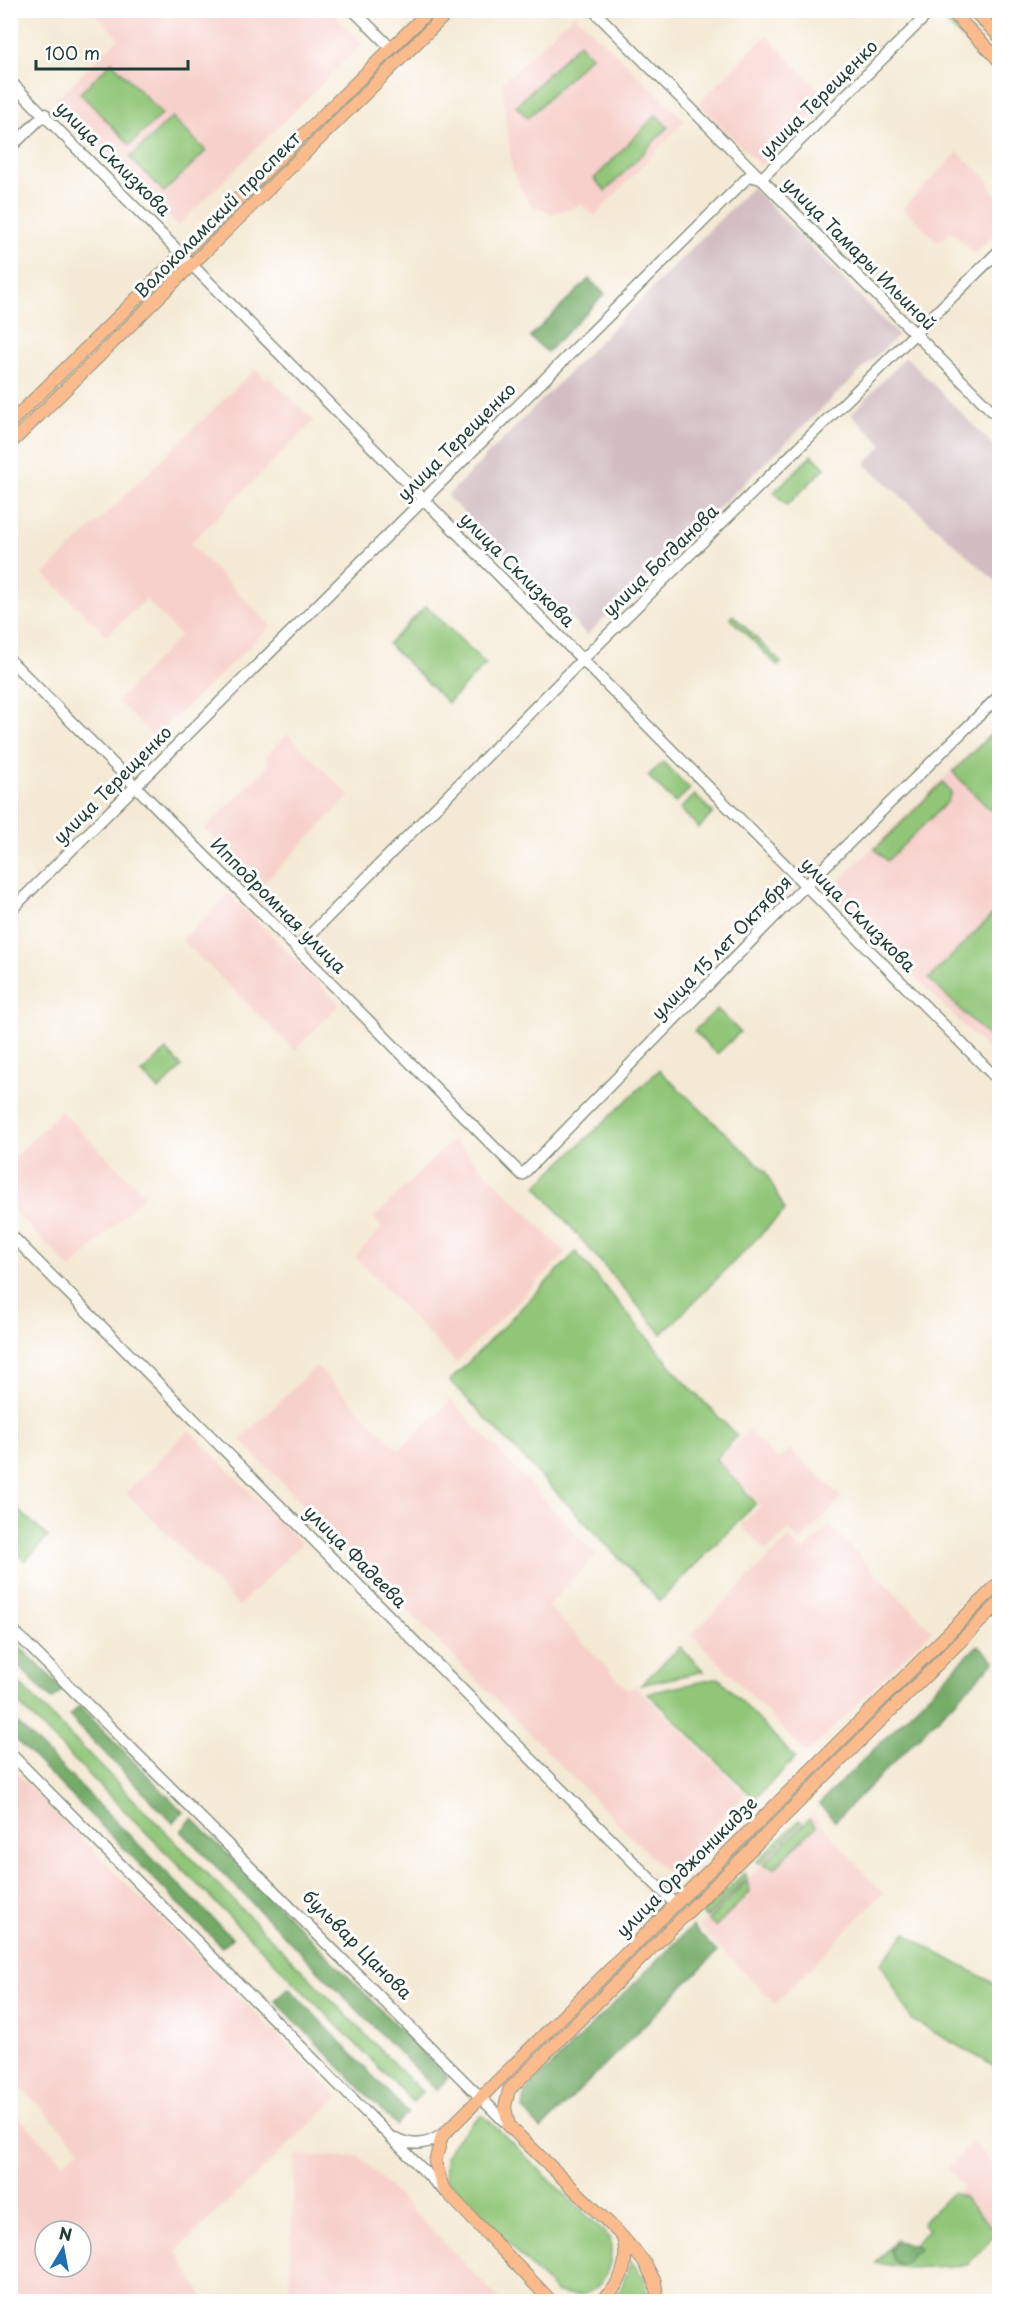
<svg xmlns="http://www.w3.org/2000/svg" width="1010" height="2312" font-family="'Playpen Sans',sans-serif">
  <rect width="100%" height="100%" fill="#fff"/>
  <filter id="ink" filterUnits="userSpaceOnUse"><feTurbulence type="fractalNoise" baseFrequency=".0167" numOctaves="2"/><feDisplacementMap in="SourceGraphic" scale="12" xChannelSelector="R" yChannelSelector="G"/><feConvolveMatrix kernelMatrix="1 2 1 2 8 2 1 2 1" color-interpolation-filters="sRGB"/></filter>
  <filter id="wash" filterUnits="userSpaceOnUse"><feTurbulence type="fractalNoise" baseFrequency=".008" numOctaves="4" result="noise"/><feDisplacementMap in="SourceGraphic" scale="24" xChannelSelector="R" yChannelSelector="G"/><feGaussianBlur stdDeviation="1.35" result="paint"/><feColorMatrix in="noise" values="0 0 0 0 0 0 0 0 0 0 0 0 0 0 0 0 0 1.4 0 .05"/><feComposite in="paint" operator="in"/></filter>
  <g filter="url(#wash)">
    <rect width="100%" height="100%" fill="#f4e9d4"/>
    <g fill="#f7d0cb" fill-rule="evenodd">
      <polygon points="92,11 329,11 362,44 178,226 55,100 119,38"/>
      <polygon points="574,14 685,120 595,216 581,203 572,209 551,213 532,205 520,188 512,168 502,83"/>
      <polygon points="766,35 828,99 761,166 698,104"/>
      <polygon points="958,152 990,182 991,190 999,199 999,229 975,254 951,231 938,242 903,208"/>
      <polygon points="256,368 266,380 269,377 314,421 190,544 271,626 154,737 117,701 180,636 146,599 107,636 44,574"/>
      <polygon points="999,724 999,1061 829,891"/>
      <polygon points="288,734 350,796 261,886 205,829 269,765 266,756"/>
      <polygon points="229,894 340,1004 295,1050 182,940"/>
      <polygon points="61,1111 145,1195 71,1269 11,1208 11,1161"/>
      <polygon points="453,1139 566,1253 456,1363 355,1257 382,1228 374,1218"/>
      <polygon points="316,1366 399,1450 451,1400 596,1555 548,1606 628,1690 635,1685 745,1794 667,1873 240,1440"/>
      <polygon points="189,1430 301,1544 239,1606 126,1493"/>
      <polygon points="748,1431 778,1460 790,1449 842,1498 800,1542 789,1530 766,1551 741,1525 761,1505 719,1460"/>
      <polygon points="830,1526 932,1630 807,1754 692,1634 789,1538 803,1552"/>
      <path d="M11,1768l328,329 -163,154 30,50h-195v-192l52,54 17,-15 -69,-71zM45,2231h36v36h-36z"/>
      <polygon points="812,1814 883,1893 775,2004 699,1927"/>
      <polygon points="972,2142 999,2170 999,2224 993,2231 956,2194 963,2186 947,2169"/>
      <polygon points="295,2155 360,2157 501,2301 289,2301"/>
    </g>
    <g fill="#d2bec2">
      <polygon points="752,187 898,335 587,635 447,496"/>
      <polygon points="906,357 999,451 999,584 865,464 883,445 851,414"/>
    </g>
    <g fill="#91c678" stroke="#588256" stroke-width="1.5">
      <polygon points="941,11 999,67 999,76 938,14"/>
      <polygon points="579,43 591,56 528,118 516,106"/>
      <polygon points="112,62 162,114 130,145 80,93"/>
      <polygon points="656,115 668,127 606,191 594,179"/>
      <polygon points="172,117 206,151 164,192 130,158"/>
      <polygon points="812,455 825,468 787,505 774,492"/>
      <polygon points="426,606 486,664 448,703 388,644"/>
      <polygon points="733,615 781,663 778,666 730,618"/>
      <polygon points="999,726 999,800 990,810 953,772"/>
      <polygon points="663,762 690,789 675,803 648,776"/>
      <polygon points="943,782 951,793 947,802 887,861 875,849"/>
      <polygon points="695,795 713,813 699,828 680,809"/>
      <polygon points="993,914 1000,920 1000,1038 995,1043 929,979"/>
      <polygon points="717,1009 740,1032 717,1054 694,1031"/>
      <polygon points="166,1050 182,1067 159,1090 142,1073"/>
      <polygon points="659,1070 765,1171 785,1210 662,1334 536,1186"/>
      <polygon points="576,1252 681,1378 737,1436 716,1459 756,1503 660,1601 450,1381"/>
      <polygon points="10,1502 48,1537 25,1561 11,1548"/>
      <polygon points="680,1647 704,1671 641,1685"/>
      <polygon points="11,1675 422,2092 413,2102 11,1696"/>
      <polygon points="719,1678 795,1758 755,1799 648,1693"/>
      <polygon points="809,1819 816,1826 774,1868 764,1864"/>
      <polygon points="799,1820 802,1822 761,1863 756,1862"/>
      <polygon points="745,1872 747,1878 706,1918 702,1914"/>
      <polygon points="747,1881 750,1892 715,1927 708,1920"/>
      <polygon points="906,1932 926,1947 999,1986 999,2069 912,2020 881,1963"/>
      <path d="M482,2114l128,124c6,35 -14,68 -54,54l-109,-111c-11,-29 16,-49 35,-67z"/>
      <polygon points="952,2193 963,2197 997,2233 967,2265 907,2268 876,2263 896,2240 908,2250 929,2230 922,2223"/>
      <polygon points="631,2261 645,2279 649,2301 610,2302 621,2288"/>
    </g>
    <g fill="#74ab68" stroke="#4a744e" stroke-width="1.5">
      <polygon points="589,279 605,294 547,352 530,337"/>
      <polygon points="10,1637 63,1689 52,1700 11,1658"/>
      <polygon points="978,1645 995,1661 835,1821 819,1804"/>
      <polygon points="80,1706 183,1812 173,1823 69,1716"/>
      <polygon points="10,1716 232,1938 222,1947 11,1735"/>
      <polygon points="192,1818 448,2078 436,2090 181,1831"/>
      <polygon points="692,1926 717,1952 541,2129 523,2109 525,2092"/>
      <polygon points="289,1988 408,2113 396,2125 275,2000"/>
      <polygon points="902,2242 917,2246 919,2250 911,2254 905,2263 899,2264 893,2260 890,2250 895,2244"/>
    </g>
  </g>
  <g filter="url(#ink)">
    <g fill="none" stroke-linecap="round" stroke-linejoin="round">
      <defs>
        <g id="minor">
          <polyline points="353,10 391,48"/>
          <polyline points="593,10 1000,419"/>
          <polyline points="10,81 1000,1082"/>
          <polyline points="10,148 45,114"/>
          <polyline points="10,660 522,1175 798,893 1000,695"/>
          <polyline points="10,911 749,176 761,179 932,10"/>
          <polyline points="297,948 575,667 1000,250"/>
          <polyline points="10,1234 675,1904"/>
          <polyline points="10,1627 509,2126"/>
          <polyline points="10,1753 444,2191"/>
          <path d="M395,2138c17,9 34,7 49,-5"/>
        </g>
        <g id="major">
          <polyline points="950,10 1000,61"/>
          <polyline points="973,10 1000,37"/>
          <polyline points="10,423 430,10"/>
          <polyline points="10,444 450,10"/>
          <polyline points="552,2302 443,2188 435,2162 442,2136 1000,1582"/>
          <path d="M598,2302c23,-14 32,-39 25,-64"/>
          <polyline points="658,2302 655,2282 645,2263 618,2232 509,2126 505,2107 509,2090 1000,1602"/>
        </g>
      </defs>
      <use href="#minor" stroke="#8a9384" stroke-width="13"/>
      <use href="#major" stroke="#8a9384" stroke-width="14"/>
      <use href="#minor" stroke="#fff" stroke-width="10"/>
      <use href="#major" stroke="#fbbb8d" stroke-width="12"/>
    </g>
  </g>
  <g text-anchor="middle" stroke-width="6" stroke-linejoin="round" paint-order="stroke">
    <g font-size="18" fill="#1f3d34" stroke="#fff">
      <text transform="translate(819 99) rotate(-45)" y="6">улица Терещенко</text>
      <text transform="translate(113 159) rotate(45)" y="6">улица Склизкова</text>
      <text transform="translate(218 215) rotate(-45)" y="6">Волоколамский проспект</text>
      <text transform="translate(859 254) rotate(45)" y="6">улица Тамары Ильиной</text>
      <text transform="translate(457 442) rotate(-45)" y="6">улица Терещенко</text>
      <text transform="translate(661 561) rotate(-44)" y="6">улица Богданова</text>
      <text transform="translate(517 570) rotate(45)" y="6">улица Склизкова</text>
      <text transform="translate(113 785) rotate(-45)" y="6">улица Терещенко</text>
      <text transform="translate(278 906) rotate(45)" y="6">Ипподромная улица</text>
      <text transform="translate(858 915) rotate(45)" y="6">улица Склизкова</text>
      <text transform="translate(722 948) rotate(-46)" y="6">улица 15 лет Октября</text>
      <text transform="translate(355 1557) rotate(45)" y="6">улица Фадеева</text>
      <text transform="translate(687 1867) rotate(-45)" y="6">улица Орджоникидзе</text>
      <text transform="translate(357 1945) rotate(45)" y="6">бульвар Цанова</text>
    </g>
  </g>
  <rect width="1010" height="2312" fill="none" stroke="#fff" stroke-width="36"/>
  <g transform="translate(63 2249) rotate(10)"><circle r="28" fill="#ffffff" stroke="#a5b1ae" stroke-width="1.5"/>
  <path d="M0-4.5L10 22L0 15L-10 22Z" fill="#1f6fb2"/>
  <text y="-9" font-size="16" font-weight="bold" text-anchor="middle" fill="#1f3d34">N</text>
  </g>
  <path d="M36 60v9h152v-9" fill="none" stroke="#1f3d34" stroke-width="3"/>
  <text x="45" y="60" font-size="18" fill="#1f3d34" stroke="#ffffff" stroke-width="4.5" paint-order="stroke">100 m</text>
</svg>
